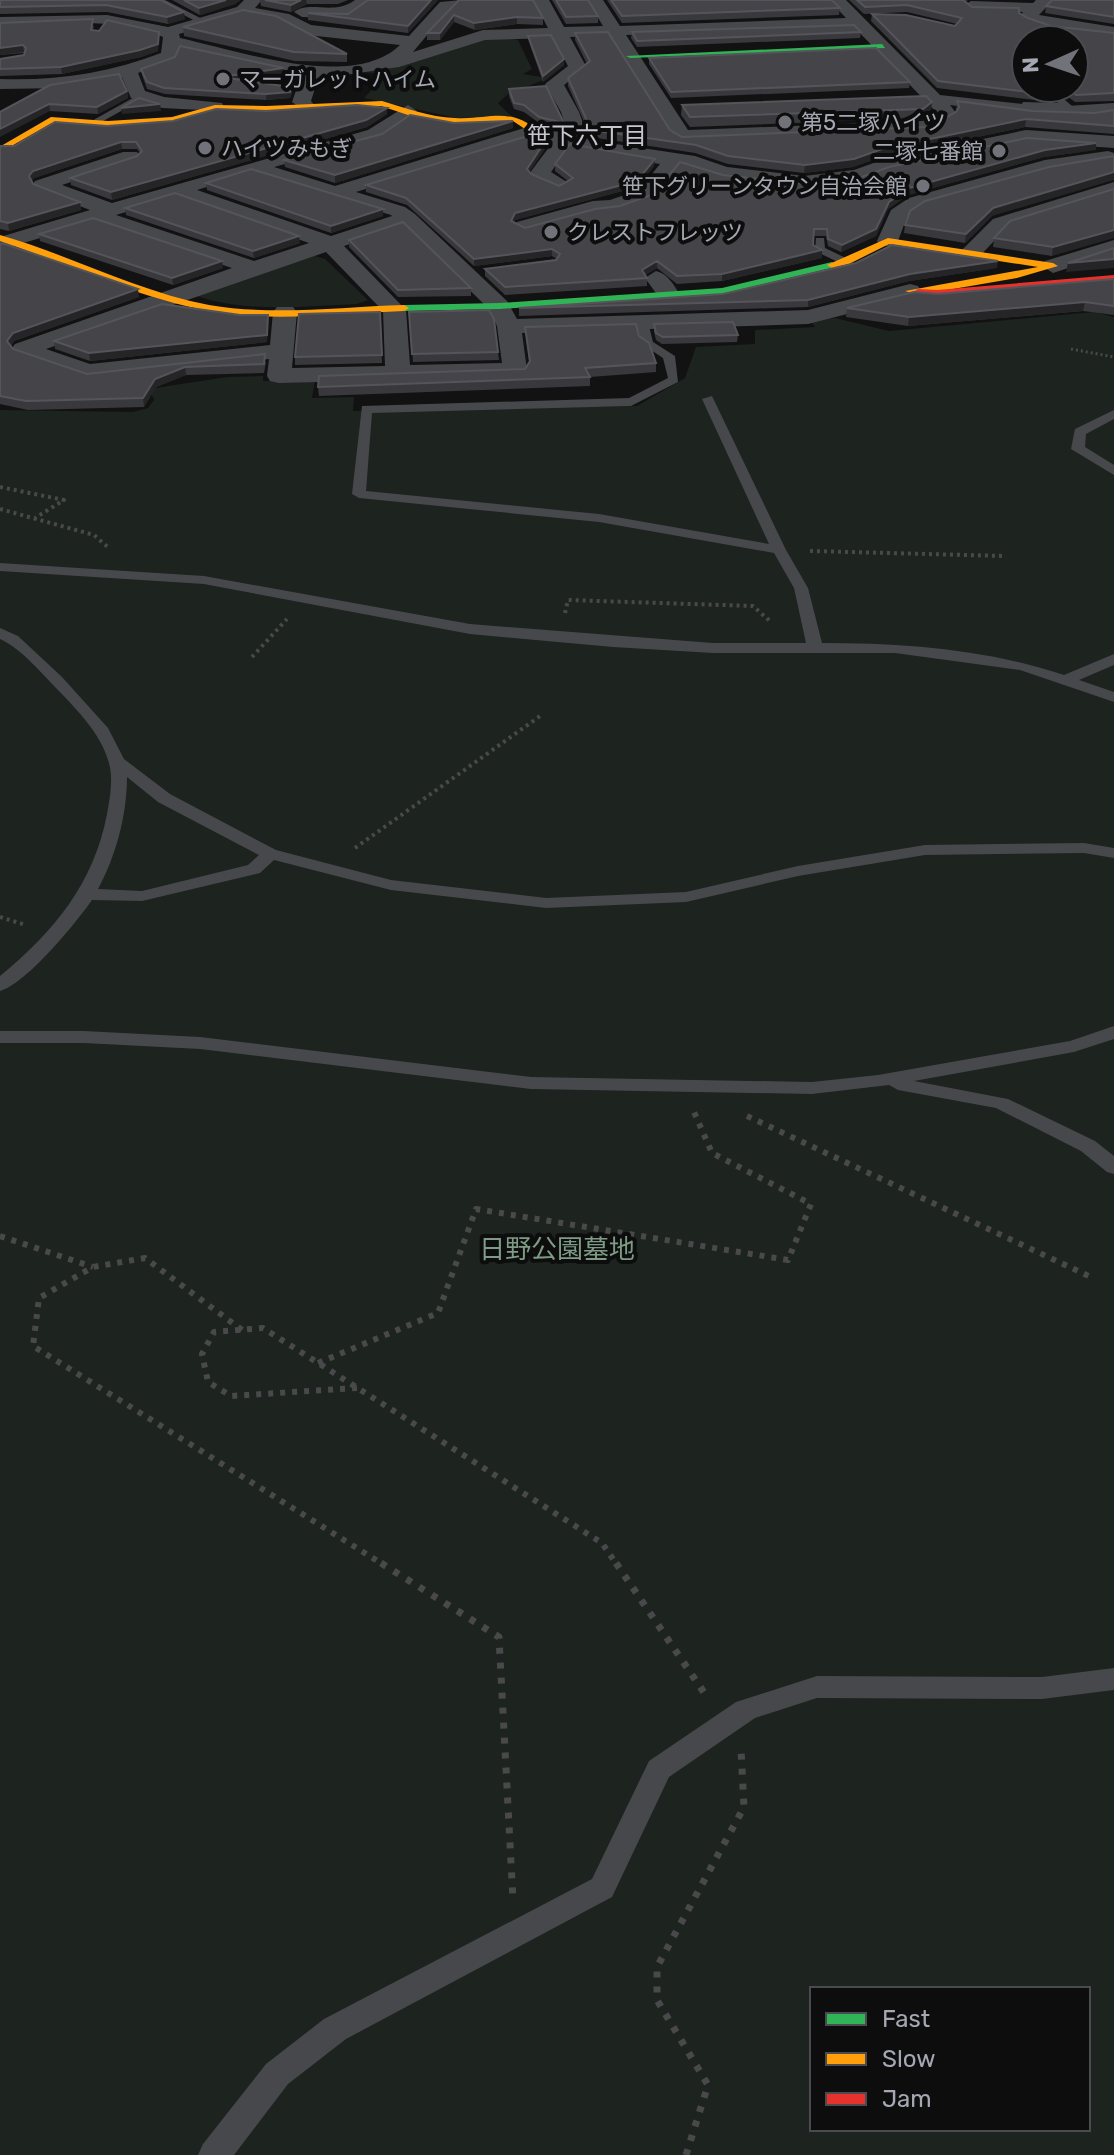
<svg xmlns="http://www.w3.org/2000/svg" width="1114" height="2155" font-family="Rubik,'Noto Sans JP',sans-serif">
  <rect width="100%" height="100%" fill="#121213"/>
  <g fill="#1d231e" fill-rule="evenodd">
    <polygon points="484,33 518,40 532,69 523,74 548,78 507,95 498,103 511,116 457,118 364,98 387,74 359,72"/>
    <path d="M312,255l13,4 43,41 -11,4c-54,2 -114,10 -165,-10z"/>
    <path d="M1094,312l20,5v1838h-1114v-1745l133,2 15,-4 6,-8 -4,-9 5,-3 72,-11 36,-1v5l52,-1 -3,18 42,-1 -1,14 284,-5 48,-28 11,-31 59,-3v-14l60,-3 -4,-6 24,-3 54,13zM812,1989h276v140h-276z"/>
  </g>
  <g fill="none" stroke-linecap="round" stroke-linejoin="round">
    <polyline stroke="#49494c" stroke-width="3" stroke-dasharray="2 3" stroke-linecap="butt" points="1071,349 1114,357"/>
    <g stroke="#49494c" stroke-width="4" stroke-dasharray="3 4" stroke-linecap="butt">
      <polyline points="0,487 64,500 35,518"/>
      <polyline points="0,509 94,535 110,549"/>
      <polyline points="810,551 1005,556"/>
      <polyline points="565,613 568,600 753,606 771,622"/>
      <polyline points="252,657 287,619"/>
      <polyline points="355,848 543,714"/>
      <polyline points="0,917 26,925"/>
    </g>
    <g stroke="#49494c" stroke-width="6" stroke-dasharray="5 7" stroke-linecap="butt">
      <polyline points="747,1116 1093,1278"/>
      <polyline points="0,1236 93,1267"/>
      <polyline points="242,1330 145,1258 93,1267 39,1298 33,1346 384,1565"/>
      <polyline points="318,1363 438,1313 476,1209 788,1260 811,1204 712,1153 694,1112"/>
      <polyline points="357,1388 231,1396 208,1382 202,1354 214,1332 263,1328 602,1543 617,1565"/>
    </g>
    <g stroke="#49494c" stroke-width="7" stroke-dasharray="6 9" stroke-linecap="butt">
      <polyline points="381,1563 499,1637 513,1900"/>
      <polyline points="616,1563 707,1697"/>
      <polyline points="686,2155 708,2085 657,2000 657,1967 744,1807 741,1749"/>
    </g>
    <g fill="#47484c" fill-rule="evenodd">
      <polygon points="155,0 165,0 208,22 201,24"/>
      <polygon points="1041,88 1051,88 1072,106 1067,109 1020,107 1023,102 1058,103"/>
      <polygon points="140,94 148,96 96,125 88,123"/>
      <polygon points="816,238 824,238 825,248 850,260 850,264 842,264 815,251"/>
      <path d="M642,319l6,3 5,20 22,14 3,26 -47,24 -259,7 -6,78 233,23 170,30 -67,-145 10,-3 74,154 22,38 14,55c81,0 164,6 242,32l50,-21v11l-35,15 35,12v10l-94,-32 -125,-17h-182l-100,-6 -143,-13 -266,-50 -204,-13v-8l204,13 266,48 243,19h93l-12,-55 -20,-35 -175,-31 -240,-24 -7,-4 10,-88 267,-8 39,-20 -5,-20 -21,-14 -6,-22z"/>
      <polygon points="1114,410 1114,419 1086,434 1085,447 1114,465 1114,475 1071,449 1075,429"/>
      <path d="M0,628l18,8 44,41 46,51 16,31 46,35 106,56 115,30 155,18 140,-6 112,-26 127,-21 159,-2 30,5v10l-30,-5 -159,2 -127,21 -112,26 -140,6 -155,-18 -117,-30 -14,13 -118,28 -50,-1c-16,23 -66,84 -92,91v-15c54,-44 94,-93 107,-162 3,-17 7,-37 1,-54 -8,-27 -30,-49 -49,-69 -17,-17 -37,-42 -59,-52zM127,777l31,25 101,53 -11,10 -106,26 -44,-2c18,-33 29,-74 29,-112z"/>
      <polygon points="1114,1026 1114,1039 1074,1052 914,1081 1008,1099 1095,1141 1114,1156 1114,1174 1107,1172 1081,1151 996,1108 898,1090 889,1085 812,1094 531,1089 200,1049 84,1043 0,1043 0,1031 84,1031 200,1037 531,1077 812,1082 878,1075 1070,1041"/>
      <polygon points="1114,1668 1114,1690 1042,1699 817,1698 755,1718 669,1777 612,1897 346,2039 288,2084 234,2155 198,2155 203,2144 266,2064 324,2019 592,1879 649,1761 736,1702 817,1676 1042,1677"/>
    </g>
    <g fill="#47484c" fill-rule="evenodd">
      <path d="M244,0h18l-7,8 34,6 22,11 98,11 31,-34 22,-2 -24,22 -25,30 70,-22 65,-2 -15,-28h16l15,27 39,-1 -16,-26h16l17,26 226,-8 -17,-18h17l94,95 111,12 63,-4v12l-63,3 -101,-13 6,8 -2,4 -27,15 -245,10 -10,-6 -62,-100 -40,1 17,31 -23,17 15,27 10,28 106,16 32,11 77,9 50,-6 28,-10 144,-30 88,6v12l-88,-6 -138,29 -30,11 -54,6 -81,-9 -31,-11 -14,-2 -25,32 -34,12 -25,3 -70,19 -7,-2 -4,-4 4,-4 76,-21 17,-1 29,-10 21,-26 -61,-9 -30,-8 -18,25 19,12 -10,6 -28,-12 -3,-4 24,-32 -19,-5 -178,55 49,15 10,7 92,87 10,18 291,-9 102,-26 8,2 3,5 -3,5 -110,28 -286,9 5,37 -3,5 -9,2 -236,6 -9,-2 -3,-5 2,-17 -181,20 -73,-25 -4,-5 4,-5 217,-76 -138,-46 -94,28v-13l90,-27 -55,-21 -3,-4 3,-4 88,-29h14l3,4 -3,4 -75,25 50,18 256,-73 40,-25 9,6 -2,4 -33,23 -108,29 61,19 199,-61 34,9 -7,-22 -16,-28 23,-18 -15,-28 -68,2 -86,27 -81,12 -7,22 5,6 -9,6 -15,-11 9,-26 -3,-2 -119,-26 -4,12 -37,13 7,18 19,6 58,6 2,4 -2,4 -60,-3 -31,-10 -9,-21 -57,11 -65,1v-10c56,2 109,-6 161,-26l2,-16c-47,-22 -112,-12 -163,-10v-10l107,-2 61,12 69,-20zM244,15l34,7 29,13 93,10c-47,46 -161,6 -220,-7l-1,-4zM855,28l81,84 -13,9 -235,9 -62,-95zM252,173l139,42 1,1 -61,20 -134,-46zM176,197l133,46 -55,18 -138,-46zM404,226l85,83 8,17 5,37 -92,2 -4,-55 -62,-64zM326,252l57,59 2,55 -93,2 5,-56 -4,-5h-16l-4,5 -3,33 -180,19 -44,-15z"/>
      <path d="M355,0h18l-26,18 -45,-1 -8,-5c16,-12 39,4 61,-12z"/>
      <path d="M1036,0h17l-14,15 75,12v10c-25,-3 -77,-3 -94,-20l3,-5 -52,-1 -8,-5 8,-5 62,2z"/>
      <polygon points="1108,151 1114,153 1114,161 1047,172 923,206 907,217 896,246 880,246 877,241 891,210 909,198 1045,160"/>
      <polygon points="1114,182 1114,194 1007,227 979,257 971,259 960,252 993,219"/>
      <polygon points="1114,240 1114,253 1053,273 1042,266 1045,261"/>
      <path d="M656,271c12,3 18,14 24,24l-3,5h-16l-16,-22z"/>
    </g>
    <g fill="#30b455" fill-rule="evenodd">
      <polygon points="882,44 885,48 630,58 626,56"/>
      <polygon points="832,262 837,265 836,267 722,294 499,309 404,311 399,308 404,305 499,303 722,288"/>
    </g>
    <g fill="#ff9f0a" fill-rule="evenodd">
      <path d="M382,101c24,7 47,16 73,17 34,2 55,-12 83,13l-7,2 -18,-12 -58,3 -35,-5 -39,-13 -115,6 -51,-2 -42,12 -65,5 -56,-4 -44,25 -7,-2 50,-29 57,4 64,-4 43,-12 51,1z"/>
      <path d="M0,235c70,20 136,56 209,70 64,11 130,2 195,0l5,3 -5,3c-55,2 -111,9 -165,4 -83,-8 -161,-47 -239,-74z"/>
      <polygon points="888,238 1053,263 1058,266 1017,278 918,295 905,291 1038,267 889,244 849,264 832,268 827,265"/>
    </g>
    <polygon fill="#e5322d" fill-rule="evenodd" points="1114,275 1114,281 937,296 913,292 918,289 937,290"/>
  </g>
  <g fill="#39393d">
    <polygon points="0,0 161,0 185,19 168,24 107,12 0,14"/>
    <polygon points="172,0 240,0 235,4 200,15"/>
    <polygon points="260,0 348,0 338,4 307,4 291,12 261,6"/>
    <polygon points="438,0 408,33 308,20 308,13 348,14"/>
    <polygon points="459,0 543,18 543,25 517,24 475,30 454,22 440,40 427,40 427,33"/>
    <polygon points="552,0 588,0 598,16 598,23 566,24"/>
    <polygon points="607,0 832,0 840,8 839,15 622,23"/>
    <polygon points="849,0 968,0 965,2 972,7 1019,13 1028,18 1051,26 1114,33 1114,101 1075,102 1056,88 1074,88 1074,40 1026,88 1053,93 1052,100 1043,101 937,88 871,21 872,14 955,26 957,24 907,12 864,14"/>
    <polygon points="1114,0 1114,24 1045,13 1046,6"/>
    <polygon points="0,23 94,26 93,30 99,31 159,32 158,51 141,57 62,74 0,76 0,59 24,55 24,53 0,55"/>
    <polygon points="183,27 347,54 347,62 295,61 184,36"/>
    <polygon points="632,32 861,32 860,38 637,47 631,38"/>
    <polygon points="575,33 670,130 682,137 928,127 956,112 957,101 1032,111 1095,113 1114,110 1114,134 1025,127 881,157 853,167 804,173 728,164 695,153 591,137 568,86 568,78 587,64 575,40"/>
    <polygon points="528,36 564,65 543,82 529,42"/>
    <polygon points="649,58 910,82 909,88 671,98 649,64"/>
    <polygon points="141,69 285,74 243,80 291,87 292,93 290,98 266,100 165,94 147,89 142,75"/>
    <polygon points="509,89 564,123 563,130 539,123 524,112 514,109 509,96"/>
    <polygon points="127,91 128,98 98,114 50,111 0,112"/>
    <polygon points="926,96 931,112 922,118 690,127 681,115 682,105"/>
    <polygon points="387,108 387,114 367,127 112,200 71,185 70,178 137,156 140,153 137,149 122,149 34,178 31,181 33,184 80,202 81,210 9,231 0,229 0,146 14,146 107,126 173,121 266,111"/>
    <polygon points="454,123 513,128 335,183 285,167 284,160"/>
    <polygon points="548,137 548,144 529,172 531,174 559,186 568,181 555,171 555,164 655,159 654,166 637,187 515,220 514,222 525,228 620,206 723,175 804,184 1096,150 1044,157 908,195 888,209 876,236 841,252 828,246 826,236 814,236 813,245 822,250 822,258 722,281 677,284 657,268 645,275 647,278 647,286 505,295 485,276 485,269 557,259 552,256 474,266 407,205 366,192 366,185"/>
    <polygon points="206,183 383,209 383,216 331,233 207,190"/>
    <polygon points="1114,189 1052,256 993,247 994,238"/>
    <polygon points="125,208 300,243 254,258 126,215"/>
    <polygon points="992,216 965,243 904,233 905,225"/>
    <polygon points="39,234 223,268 173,285 40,241"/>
    <polygon points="349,240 471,288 471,296 398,297 349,247"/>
    <polygon points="0,244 139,297 14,341 11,346 13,349 87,374 266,362 264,373 186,375 156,387 144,407 28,410 0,404"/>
    <polygon points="997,268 909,281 808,307 519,316 519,308 723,294"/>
    <polygon points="1114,279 1114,315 1083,311 908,326 846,317 847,308 938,294"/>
    <polygon points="380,312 382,363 295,365 295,357"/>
    <polygon points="409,312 498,352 499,360 413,362"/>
    <polygon points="240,315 268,315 267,342 90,361 55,349 54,341"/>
    <polygon points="654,324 738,335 737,342 662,344 656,340 654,332"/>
    <polygon points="525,327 639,336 656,363 656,372 590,377 590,386 319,396 318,387 525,369 529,362"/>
  </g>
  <g fill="#252527">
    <polygon points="226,0 240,0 235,4 200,15 199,8"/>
    <polygon points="301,0 306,0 307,4 291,12 291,5"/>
    <polygon points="431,0 438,0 408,33 408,26"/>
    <polygon points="184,12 185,19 168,24 167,17"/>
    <polygon points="454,15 454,22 440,40 440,33"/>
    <polygon points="517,17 517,24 475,30 474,23"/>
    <polygon points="159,32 158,51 141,57 62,74 61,67"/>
    <polygon points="23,45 24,52 0,55 0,48"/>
    <polygon points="564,59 564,65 543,82 543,76"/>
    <polygon points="284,68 285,74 222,83 221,77"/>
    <polygon points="291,87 292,93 290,98 266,100 266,94"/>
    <polygon points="127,91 128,98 98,114 97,107"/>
    <polygon points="1053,93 1052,100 1043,101 1044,94"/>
    <polygon points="932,102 931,112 922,118 923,109"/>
    <polygon points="49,104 50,111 0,137 0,129"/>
    <polygon points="160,104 161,111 122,114 121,108"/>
    <polygon points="387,108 387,114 367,127 112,200 111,192"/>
    <polygon points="1026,119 1025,127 881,157 853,167 804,173 805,165"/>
    <polygon points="513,121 513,128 335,183 335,175"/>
    <polygon points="548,137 548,144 527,176 527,169"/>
    <polygon points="121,142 122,149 34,178 30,183 29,176 33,171"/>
    <polygon points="1096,143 1096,150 1044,157 908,195 888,209 876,236 841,252 842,245 889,202 909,188 1045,150"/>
    <polygon points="655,159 654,166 637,187 515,220 511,228 511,221 515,213"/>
    <polygon points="1114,172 1114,180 992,216 965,243 966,234 993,208"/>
    <polygon points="80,202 81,210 9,231 8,223"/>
    <polygon points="383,209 383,216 331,233 331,226"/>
    <polygon points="1114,230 1114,238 1052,256 1053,247"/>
    <polygon points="299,236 300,243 254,258 253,251"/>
    <polygon points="552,249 552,256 474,266 474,259"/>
    <polygon points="822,250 822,258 722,281 722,274"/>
    <polygon points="1114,259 1114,268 1066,272 1068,263"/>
    <polygon points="222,261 223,268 173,285 172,278"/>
    <polygon points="657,261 657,268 642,277 642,270"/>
    <polygon points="998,261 997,268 909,281 808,307 808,300 910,274"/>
    <polygon points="138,289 139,297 14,341 8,349 7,341 13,333"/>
    <polygon points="1085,302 1083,311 908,326 909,317"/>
    <polygon points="268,315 267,342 90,361 89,353"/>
    <polygon points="185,367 186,375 156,387 144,407 143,398 155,379"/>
  </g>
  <g fill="#454549" stroke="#54545a" stroke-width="2">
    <polygon points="0,0 161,0 184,12 167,17 106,5 0,7"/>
    <polygon points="184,0 226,0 199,8"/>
    <polygon points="265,0 301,0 291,5"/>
    <polygon points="368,0 431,0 408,26 308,13 348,14"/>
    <polygon points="459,0 533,0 543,18 517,17 474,23 454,15 440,33 427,33"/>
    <polygon points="556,0 588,0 598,16 566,17"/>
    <polygon points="611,0 832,0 840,8 622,16"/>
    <polygon points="857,0 963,0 972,7 1019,8 1019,13 1028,18 1051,26 1114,33 1114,93 1076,95 1067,88 1074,88 1074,40 1026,40 1026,88 1047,88 1053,93 1044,94 938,81 872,14 906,15 955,26 962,18 907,5 865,7"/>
    <polygon points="1052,0 1114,0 1114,17 1046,6"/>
    <polygon points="243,10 276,16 347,54 294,52 183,27"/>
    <polygon points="93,19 91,30 99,31 107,20 159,32 158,44 140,50 61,67 0,69 0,59 24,55 26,48 23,45 0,48 0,23"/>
    <polygon points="854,25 861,32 637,41 632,32"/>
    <polygon points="608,32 670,130 682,137 928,127 956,112 959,107 957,101 1032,111 1095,113 1114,110 1114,126 1026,119 882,149 854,159 805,165 728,156 696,145 591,130 568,78 590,61 575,33"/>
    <polygon points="551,35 564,59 543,76 528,36"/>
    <polygon points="180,46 284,68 221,77 291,87 290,92 266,94 164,88 147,82 141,69 175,57"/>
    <polygon points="876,48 910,82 671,92 649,58"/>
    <polygon points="119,74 127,91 97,107 49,104 0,129 0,112 50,85"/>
    <polygon points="546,86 564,123 539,117 524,105 514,103 509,89"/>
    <polygon points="926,96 932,102 923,109 690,117 682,105"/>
    <polygon points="139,98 160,104 121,108"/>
    <polygon points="357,105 387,108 366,120 111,192 70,178 137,156 142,151 136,142 121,142 33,171 29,176 33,184 80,202 8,223 0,221 0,146 14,146 55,122 107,126 173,121 216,109 266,111"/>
    <polygon points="410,115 454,123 513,121 335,175 284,160 382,134"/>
    <polygon points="534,134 548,137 527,169 531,174 559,186 573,178 555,164 570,144 655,159 637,181 515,213 511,221 525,228 595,209 620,206 654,194 680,162 723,175 804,184 859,178 889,167 1027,138 1096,143 1045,150 909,188 889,202 876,229 842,245 828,239 827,229 814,229 813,245 822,250 722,274 677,276 657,261 642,270 647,278 505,287 485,269 556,260 560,254 552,249 474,259 406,198 366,185"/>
    <polygon points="1114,156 1114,172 993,208 966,234 905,225 910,211 925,201 1049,167"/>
    <polygon points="251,169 383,209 331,226 206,183"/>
    <polygon points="1114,189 1114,230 1053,247 994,238 1010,221"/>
    <polygon points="175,193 299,236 253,251 125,208"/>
    <polygon points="93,218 222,261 172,278 39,234"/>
    <polygon points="403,222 471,288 398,290 349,240"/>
    <polygon points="0,244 5,244 138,289 13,333 7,341 13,349 87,374 265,354 264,364 185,367 155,379 143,398 26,401 0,396"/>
    <polygon points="892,245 998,261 910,274 808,300 519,308 723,294 856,263"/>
    <polygon points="1114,248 1114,259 1068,263"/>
    <polygon points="1114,279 1114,306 1085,302 909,317 847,308 914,292 938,294"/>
    <polygon points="162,304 240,315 268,315 267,335 89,353 54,341"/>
    <polygon points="489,310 494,319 498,352 412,354 409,312"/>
    <polygon points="380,312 382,355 295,357 299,314"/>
    <polygon points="733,322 738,335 663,337 656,333 654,324"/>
    <polygon points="636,324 639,336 649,343 656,363 585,368 590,377 318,387 319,376 525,369 530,361 525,327"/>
  </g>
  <g fill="#72737a" stroke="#0d0d0e" stroke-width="3">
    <circle cx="223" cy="79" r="8"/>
    <circle cx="785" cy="122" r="8"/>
    <circle cx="205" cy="148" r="8"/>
    <circle cx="999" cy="151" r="8"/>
    <circle cx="923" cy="186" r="8"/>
    <circle cx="551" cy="232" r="8"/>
  </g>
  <g text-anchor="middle" stroke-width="8" stroke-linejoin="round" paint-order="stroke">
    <g font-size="22" fill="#a5a7b2" stroke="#0d0d0e" text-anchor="start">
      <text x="239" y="87">マーガレットハイム</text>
      <text x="801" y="130">第5二塚ハイツ</text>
      <text x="221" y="156">ハイツみもぎ</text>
      <text x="983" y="159" text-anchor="end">二塚七番館</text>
      <text x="907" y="194" text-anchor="end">笹下グリーンタウン自治会館</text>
      <text x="567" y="240">クレストフレッツ</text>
    </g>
    <g font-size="24" fill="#c6c6cf" stroke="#0d0d0e">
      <text x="587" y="144">笹下六丁目</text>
    </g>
    <g font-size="26" fill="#7e9b85" stroke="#0d0d0e">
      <text x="557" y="1258">日野公園墓地</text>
    </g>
  </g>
  <rect x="810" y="1987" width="280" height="144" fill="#0d0d0e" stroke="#4a4b50" stroke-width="2"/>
  <rect x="826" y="2013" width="40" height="12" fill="#30b455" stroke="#4a4b50" stroke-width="2"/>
  <text x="882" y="2027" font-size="24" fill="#a5a7b2">Fast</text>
  <rect x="826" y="2053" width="40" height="12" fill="#ff9f0a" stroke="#4a4b50" stroke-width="2"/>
  <text x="882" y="2067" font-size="24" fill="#a5a7b2">Slow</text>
  <rect x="826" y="2093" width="40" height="12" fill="#e5322d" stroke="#4a4b50" stroke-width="2"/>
  <text x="882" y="2107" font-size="24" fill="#a5a7b2">Jam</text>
  <g transform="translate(1050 64) rotate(267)"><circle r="38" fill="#0d0d0e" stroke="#4a4b50" stroke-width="2"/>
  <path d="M0-6L14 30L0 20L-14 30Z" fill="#72737a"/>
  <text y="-12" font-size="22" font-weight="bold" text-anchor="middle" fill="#a5a7b2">N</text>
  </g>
</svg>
